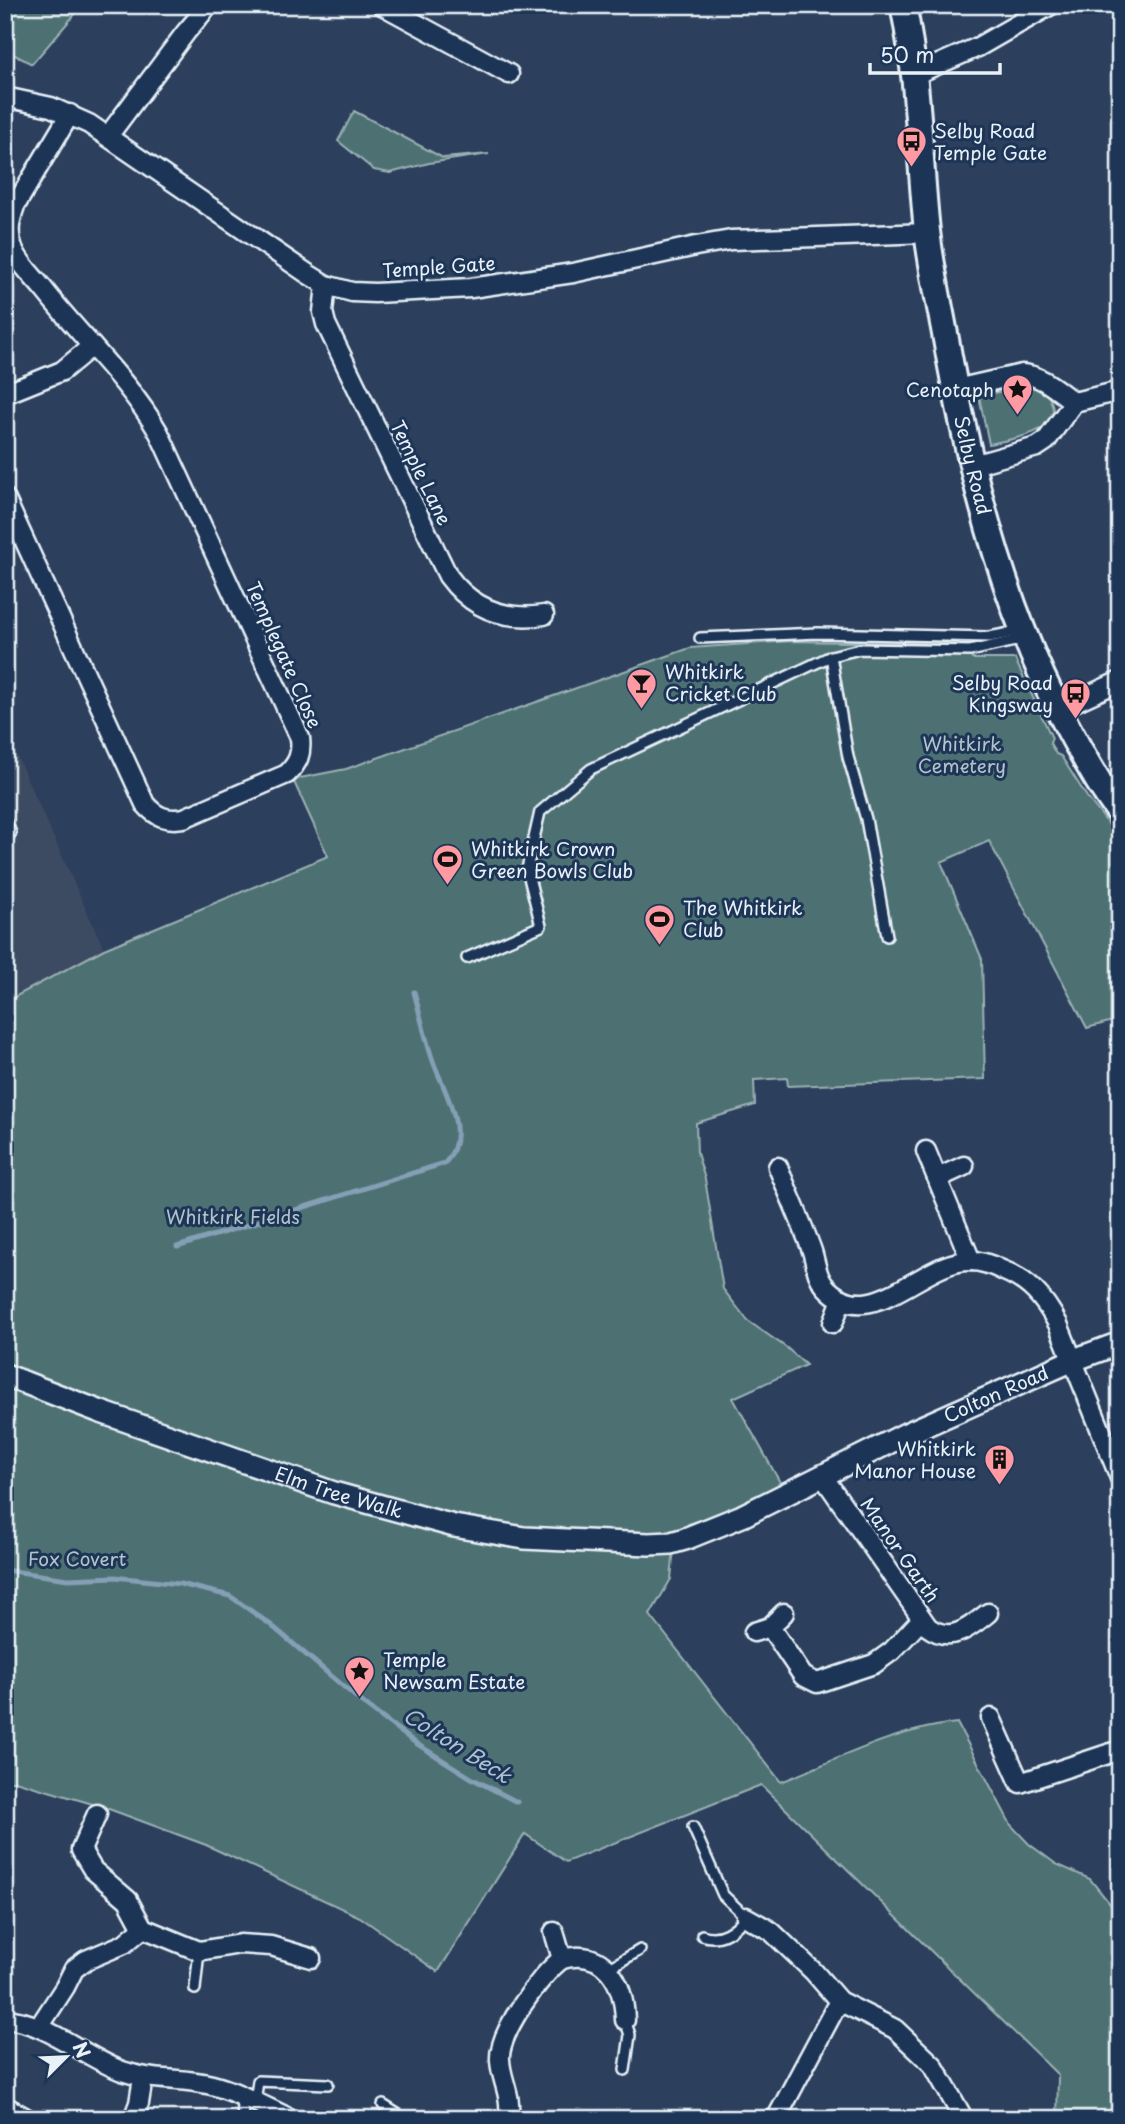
<svg xmlns="http://www.w3.org/2000/svg" width="1125" height="2124" font-family="'Playpen Sans',sans-serif">
  <rect width="100%" height="100%" fill="#2c3f5c"/>
  <filter id="ink" filterUnits="userSpaceOnUse"><feTurbulence type="fractalNoise" baseFrequency=".0143" numOctaves="2"/><feDisplacementMap in="SourceGraphic" scale="14" xChannelSelector="R" yChannelSelector="G"/><feConvolveMatrix kernelMatrix="1 2 1 2 8 2 1 2 1" color-interpolation-filters="sRGB"/></filter>
  <g filter="url(#ink)">
    <polygon fill="#3e4b62" points="5,730 104,949 5,1002"/>
    <g fill="#4e7172" stroke="#9bb1b5" stroke-width="2">
      <polygon points="5,5 83,5 32,64 5,50"/>
      <polygon points="354,111 443,158 489,154 429,163 390,173 374,170 338,141"/>
      <path d="M1026,386c10,1 19,3 24,13 17,34 -40,40 -61,45l-10,-48z"/>
      <path d="M791,641l180,3 1,15h43l37,79 -2,5 6,11 5,2 26,41 33,42v180l-33,9 -98,-187 -48,21 41,97 3,120 -197,7 -1,-8 -33,2 1,25 -59,18 1,30 8,26 18,110 25,32 39,27 19,17 -73,33 48,86 -64,31 -29,9 -3,15 -11,10 -3,30 -21,36 131,167c55,-22 117,-54 176,-59l54,102 18,19 27,20 34,15 21,26 9,27v187h-63l1,-44 -297,-290 -195,77 -41,-28 -87,138 -78,-55 -154,-72 -100,-37 -91,-27h-10v-779l99,-53 224,-93 -34,-74 6,-4 46,-9 344,-121z"/>
    </g>
    <g fill="none" stroke-linecap="round" stroke-linejoin="round">
      <g stroke="#849fb6" stroke-width="5">
        <path d="M177,1247l268,-84c27,-29 -1,-71 -12,-102 -8,-23 -13,-47 -19,-69"/>
        <polyline points="5,1570 68,1579 115,1577 180,1584 230,1596 271,1625 369,1708 417,1744 473,1779 517,1802"/>
      </g>
      <defs>
        <g id="service">
          <polyline points="700,638 818,633 989,637 1021,631"/>
          <polyline points="831,656 848,757 866,819 887,936"/>
          <polyline points="5,820 11,833"/>
          <polyline points="467,958 541,926 527,869 540,812 591,769 831,656 860,649 970,651 1024,639"/>
          <path d="M693,1827l30,68 23,22c-12,13 -26,25 -44,18"/>
          <polyline points="608,1969 640,1950"/>
          <polyline points="195,1989 199,1951"/>
          <polyline points="625,2070 630,2035 625,2020"/>
          <polyline points="240,2096 244,2119"/>
          <polyline points="255,2102 258,2081 328,2084"/>
          <polyline points="383,2105 405,2119"/>
        </g>
        <g id="minor">
          <polyline points="382,5 509,74"/>
          <polyline points="914,75 978,47 1051,5"/>
          <polyline points="5,97 51,107 89,124 308,274 326,285 352,292 375,293 471,288 573,273 696,246 731,240 928,233"/>
          <polyline points="108,136 186,32 209,5"/>
          <path d="M326,285l-3,27 3,12 122,252c24,33 56,45 96,39"/>
          <path d="M956,389l66,-15c20,1 36,17 52,28"/>
          <polyline points="5,394 62,371 92,346"/>
          <polyline points="973,465 1037,447 1046,441 1074,402 1120,391"/>
          <path d="M5,498l140,306c11,13 22,17 39,14l103,-44c11,-11 15,-20 13,-36l-141,-305c-30,-52 -77,-95 -114,-142 -11,-14 -26,-27 -32,-43 -6,-15 -3,-28 2,-42l55,-92"/>
          <polyline points="1057,710 1120,681"/>
          <polyline points="926,1151 971,1261"/>
          <path d="M778,1167c11,28 24,56 34,84 4,12 4,25 13,35 45,51 99,-28 146,-25 11,0 21,4 31,9 28,11 42,28 56,54l62,154"/>
          <polyline points="938,1178 964,1166"/>
          <polyline points="833,1323 842,1299"/>
          <path d="M822,1475l106,152c23,17 41,1 60,-14"/>
          <polyline points="770,1627 803,1676 817,1683 874,1664 892,1651 922,1619"/>
          <polyline points="754,1632 770,1627 784,1613"/>
          <polyline points="991,1718 1020,1783 1120,1750"/>
          <polyline points="97,1814 81,1850 93,1870 128,1900 143,1928 199,1951 240,1944 271,1946 311,1958"/>
          <polyline points="746,1917 771,1931 814,1972 839,2001 895,2029 933,2065 962,2116 961,2119"/>
          <path d="M554,1932l8,27c43,-12 62,24 63,61"/>
          <path d="M5,2019c43,3 77,37 117,52 31,11 59,6 90,14 27,7 53,22 79,34"/>
          <polyline points="39,2027 65,1987 74,1969 86,1960 124,1944 143,1928"/>
          <polyline points="5,2106 28,2119"/>
          <polyline points="133,2119 139,2103 143,2078"/>
          <path d="M508,2119c5,-23 -7,-38 -8,-59 -2,-27 40,-85 62,-101"/>
          <polyline points="776,2119 839,2001"/>
        </g>
        <g id="tertiary">
          <path id="s1" d="M5,1375l96,37 233,81 120,33 70,12 125,6 22,-1 14,-4 57,-23 164,-82 165,-73 49,-18"/>
        </g>
        <g id="secondary">
          <path id="s2" d="M903,5c16,74 16,151 24,226 5,42 15,84 22,125 25,134 59,266 126,385 14,25 27,49 45,72"/>
        </g>
      </defs>
      <use href="#service" stroke="#e8f1f8" stroke-width="14"/>
      <use href="#minor" stroke="#e8f1f8" stroke-width="23"/>
      <use href="#tertiary" stroke="#e8f1f8" stroke-width="26"/>
      <use href="#secondary" stroke="#e8f1f8" stroke-width="30"/>
      <use href="#service" stroke="#1d3557" stroke-width="9"/>
      <use href="#minor" stroke="#1d3557" stroke-width="18"/>
      <use href="#tertiary" stroke="#1d3557" stroke-width="21"/>
      <use href="#secondary" stroke="#1d3557" stroke-width="24"/>
    </g>
  </g>
  <defs>
    <symbol id="bus-pin" viewBox="-11 -11 22 30"><path d="M0 17L-7.5 6A9.5 9.5 0 1 1 7.5 6Z" fill="#ff9aa2" stroke="#1d3557"/><path d="M-5-6H5V4H4V6H2V4H-2V6H-4V4H-5ZM-3.5-4V0h7V-4ZM-3.5 1.2v1.5H-2V1.2ZM2 1.2v1.5H3.5V1.2Z" fill="#111"/></symbol>
    <symbol id="sight-pin" viewBox="-11 -11 22 30"><path d="M0 17L-7.5 6A9.5 9.5 0 1 1 7.5 6Z" fill="#ff9aa2" stroke="#1d3557"/><path d="M0-6L1.8-2.2L6-1.7L2.9 1.2L3.7 5.4L0 3.3L-3.7 5.4L-2.9 1.2L-6-1.7L-1.8-2.2Z" fill="#111"/></symbol>
    <symbol id="bar-pin" viewBox="-11 -11 22 30"><path d="M0 17L-7.5 6A9.5 9.5 0 1 1 7.5 6Z" fill="#ff9aa2" stroke="#1d3557"/><path d="M-6-5H6L.8 .8V4.5H3.5V6h-7V4.5H-.8V.8Z" fill="#111"/></symbol>
    <symbol id="stadium-pin" viewBox="-11 -11 22 30"><path d="M0 17L-7.5 6A9.5 9.5 0 1 1 7.5 6Z" fill="#ff9aa2" stroke="#1d3557"/><path d="M0-5a6.5 5 0 1 0 0 10a6.5 5 0 1 0 0-10ZM-3.5-1.8h7v3.6h-7Z" fill="#111"/></symbol>
    <symbol id="building-pin" viewBox="-11 -11 22 30"><path d="M0 17L-7.5 6A9.5 9.5 0 1 1 7.5 6Z" fill="#ff9aa2" stroke="#1d3557"/><path d="M-4-6H4V6H1V3H-1V6H-4ZM-2.5-4.3h1.7v1.8h-1.7ZM.8-4.3h1.7v1.8H.8ZM-2.5-1h1.7V.8h-1.7ZM.8-1h1.7V.8H.8Z" fill="#111"/></symbol>
  </defs>
  <g fill-rule="evenodd">
    <use href="#bus-pin" x="894" y="124" width="35" height="47"/>
    <use href="#sight-pin" x="1000" y="372" width="35" height="47"/>
    <use href="#bar-pin" x="624" y="666" width="35" height="47"/>
    <use href="#bus-pin" x="1058" y="676" width="35" height="47"/>
    <use href="#stadium-pin" x="430" y="842" width="35" height="47"/>
    <use href="#stadium-pin" x="642" y="902" width="35" height="47"/>
    <use href="#building-pin" x="982" y="1442" width="35" height="47"/>
    <use href="#sight-pin" x="342" y="1654" width="35" height="47"/>
  </g>
  <g text-anchor="middle" stroke-width="6" stroke-linejoin="round" paint-order="stroke">
    <g font-size="19" fill="#e8f1f8" stroke="#1d3557" text-anchor="start">
      <text x="934" y="138">Selby Road<tspan x="934" dy="22">Temple Gate</tspan></text>
      <text x="994" y="397" text-anchor="end">Cenotaph</text>
      <text x="665" y="679">Whitkirk<tspan x="665" dy="22">Cricket Club</tspan></text>
      <text x="1053" y="690" text-anchor="end">Selby Road<tspan x="1053" dy="22">Kingsway</tspan></text>
      <text x="471" y="856">Whitkirk Crown<tspan x="471" dy="22">Green Bowls Club</tspan></text>
      <text x="683" y="915">The Whitkirk<tspan x="683" dy="22">Club</tspan></text>
      <text x="976" y="1456" text-anchor="end">Whitkirk<tspan x="976" dy="22">Manor House</tspan></text>
      <text x="383" y="1667">Temple<tspan x="383" dy="22">Newsam Estate</tspan></text>
    </g>
    <g font-size="19" fill="#e8f1f8" stroke="#1d3557">
      <text transform="translate(439 267) rotate(-4)" y="7">Temple Gate</text>
      <text dy="7" stroke="none"><textPath href="#s2" startOffset="466">Selby Road</textPath></text>
      <text transform="translate(421 473) rotate(64)" y="7">Temple Lane</text>
      <text transform="translate(284 655) rotate(66)" y="7">Templegate Close</text>
      <text dy="7" stroke="none"><textPath href="#s1" startOffset="1050">Colton Road</textPath></text>
      <text dy="7" stroke="none"><textPath href="#s1" startOffset="354">Elm Tree Walk</textPath></text>
      <text transform="translate(900 1550) rotate(55)" y="7">Manor Garth</text>
    </g>
    <g font-size="19" fill="#b2c4c9" stroke="#1d3557">
      <text x="962" y="751">Whitkirk<tspan x="962" dy="22">Cemetery</tspan></text>
      <text x="233" y="1224">Whitkirk Fields</text>
      <text x="77" y="1566">Fox Covert</text>
    </g>
    <g font-size="21" font-style="italic" fill="#aec1d2" stroke="#1d3557">
      <text transform="translate(457 1746) rotate(32)" y="7">Colton Beck</text>
    </g>
  </g>
  <rect width="1125" height="2124" fill="none" stroke="#1d3557" stroke-width="28"/>
  <rect x="14" y="14" width="1097" height="2096" fill="none" stroke="#e8f1f8" stroke-width="2.5" filter="url(#ink)"/>
  <g transform="translate(66 2057) rotate(66)" stroke="#1d3557" stroke-width="5" paint-order="stroke">
  <path d="M0-5L12 26L0 18L-12 26Z" fill="#e8f1f8"/>
  <text y="-10" font-size="19" font-weight="bold" text-anchor="middle" fill="#e8f1f8">N</text>
  </g>
  <path d="M870 63v10h130v-10" fill="none" stroke="#e8f1f8" stroke-width="3.5"/>
  <text x="880" y="63" font-size="21" fill="#e8f1f8" stroke="#1d3557" stroke-width="5" paint-order="stroke">50 m</text>
</svg>
